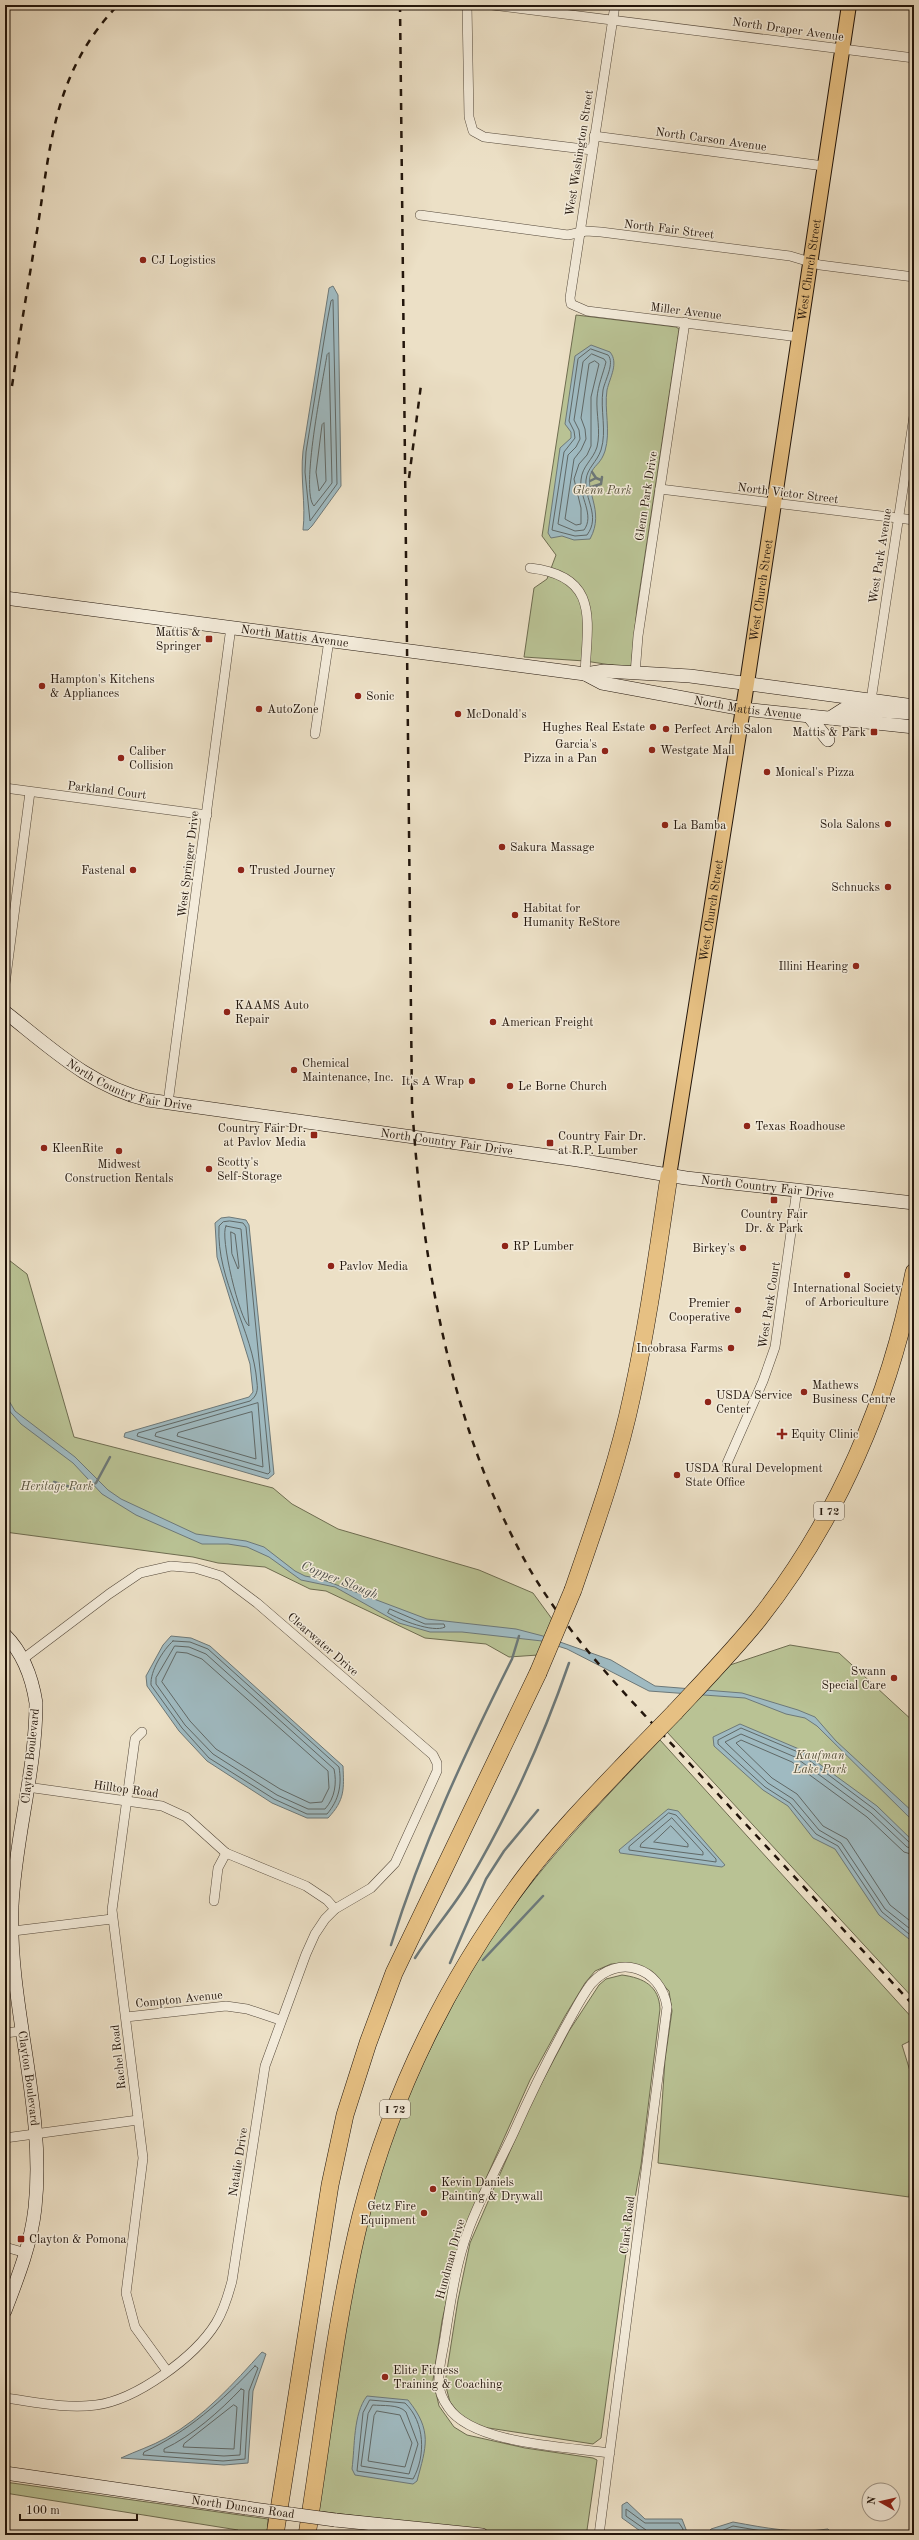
<svg xmlns="http://www.w3.org/2000/svg" width="919" height="2540" font-family="'Old Standard TT',serif">
  <rect width="100%" height="100%" fill="#ece0c6"/>
  <filter id="stains"><feTurbulence type="fractalNoise" baseFrequency=".005" numOctaves="4"/><feColorMatrix values="0 0 0 0 .2 0 0 0 0 .09 0 0 0 0 .02 0 0 0 .5 -.17"/></filter>
  <radialGradient id="worn" r=".72"><stop offset=".6" stop-color="#630" stop-opacity="0"/><stop offset="1" stop-color="#630" stop-opacity=".3"/></radialGradient>
  <g fill="#b9c294" stroke="#6e6c50">
    <polygon points="576,315 676,327 679,329 637,608 631,668 585,661 524,657 534,588 547,579 556,555 542,536"/>
    <polygon points="5,1257 27,1274 74,1437 273,1488 292,1504 338,1529 479,1570 533,1593 552,1619 538,1655 509,1657 486,1644 425,1638 326,1591 310,1589 265,1567 218,1563 193,1557 5,1532"/>
    <polygon points="790,1645 839,1653 914,1722 914,1999 667,1732 730,1665"/>
    <path d="M660,1740l254,280v19l-12,6 12,39v67l-5,46 -251,-34 7,-103 7,-49 -3,-20 -20,-21 -27,-6h-11l-16,7 -10,12 -20,33 -35,64 -51,114 -20,49 -17,78 -9,59 6,26 15,21 13,8 58,13 68,10 4,2 -10,70 -3,5h-70l-197,-24c18,-114 31,-231 65,-342 16,-54 40,-106 66,-155 12,-23 24,-47 38,-69 50,-75 112,-140 174,-205z"/>
    <path d="M622,1975c22,3 37,11 38,34l-19,156 -12,66 -28,207 -8,6 -111,-17 -21,-11 -11,-14 -5,-19 13,-83 12,-57 61,-140 38,-72 30,-46 7,-6z"/>
    <polygon points="5,2482 268,2519 267,2535 238,2535 238,2530 5,2493"/>
  </g>
  <g fill="#9fbac1" stroke="#6d7878">
    <path d="M333,286l5,9 3,191 -29,40 -4,4h-5c3,-26 -3,-52 0,-79l26,-163z"/>
    <path d="M591,345l19,7c9,11 0,25 -3,38 -3,20 4,41 -2,61 -4,12 -9,13 -13,20 -10,18 14,39 -2,68l-16,1 -12,-4 -11,2 -3,-5 12,-85 11,-10v-6l-6,-8 10,-68z"/>
    <polygon points="229,1217 246,1220 249,1225 274,1474 268,1479 124,1437 125,1433 249,1397 253,1392 250,1364 217,1257 215,1223 221,1218"/>
    <polygon points="5,1394 15,1411 75,1457 108,1490 121,1499 196,1534 246,1541 264,1547 295,1571 305,1576 321,1579 427,1619 516,1629 543,1636 611,1660 655,1686 742,1693 798,1710 815,1717 836,1741 914,1813 914,1822 817,1726 805,1718 786,1714 745,1698 649,1691 567,1649 542,1641 462,1632 430,1632 399,1623 335,1587 301,1580 269,1557 247,1547 228,1544 202,1544 136,1515 102,1494 73,1463 21,1424 5,1406"/>
    <path d="M171,1636l20,2 19,8 133,120c1,23 2,34 -15,52h-21l-35,-15 -65,-42 -28,-30 -32,-45 -1,-10 17,-31z"/>
    <polygon points="740,1724 799,1749 877,1806 914,1842 914,1943 879,1915 835,1849 813,1838 788,1806 763,1790 714,1746 713,1737"/>
    <polygon points="668,1809 678,1811 725,1865 722,1867 620,1853 619,1850"/>
    <path d="M262,2352l4,2 -13,37 -5,72 -24,2 -103,-7c15,-7 31,-12 45,-20 38,-21 68,-55 96,-86z"/>
    <path d="M367,2396l41,4c25,31 18,47 9,81l-4,3 -58,-9 -3,-6c3,-23 1,-55 15,-73z"/>
    <polygon points="627,2502 645,2519 682,2519 687,2532 685,2535 651,2535 643,2533 622,2518 622,2505"/>
    <path d="M733,2522c33,6 62,12 95,7l5,6h-127l5,-6z"/>
  </g>
  <g fill="none" stroke-linecap="round" stroke-linejoin="round">
    <g stroke="#606866" stroke-width="1">
      <polygon points="333,300 337,484 310,521 305,472 306,452 327,322 331,301"/>
      <path d="M591,349l17,6c7,8 -3,25 -5,35 -3,20 4,41 -2,60 -4,12 -14,18 -15,30 -2,19 15,36 1,55l-12,1 -23,-6 12,-78 11,-14 -1,-7 -5,-10 9,-62z"/>
      <path d="M329,353l3,130 -18,23c-14,-15 9,-126 13,-151z"/>
      <path d="M592,354l12,5 2,3c-3,12 -8,23 -9,36 -1,16 4,33 0,49 -4,13 -15,19 -16,33 -2,17 14,35 3,50l-9,1 -17,-7 10,-69 8,-8 4,-8 -1,-9 -5,-10 9,-58z"/>
      <polygon points="595,361 599,364 591,397 591,446 587,455 579,464 574,479 581,508 581,524 576,525 565,519 574,459 581,450 586,439 585,429 581,418 589,364"/>
      <polygon points="324,423 326,481 319,491 316,472 322,425"/>
      <path d="M230,1221l13,2 3,4 24,245 -2,2 -131,-38 1,-3 112,-32c7,-5 8,-11 7,-18 -4,-54 -41,-102 -38,-157l4,-4z"/>
      <path d="M226,1226l15,3 8,97c-9,-5 -30,-91 -23,-100z"/>
      <polygon points="231,1232 235,1234 239,1267 238,1269 232,1254"/>
      <polygon points="258,1403 263,1467 155,1436 156,1433"/>
      <polygon points="252,1412 256,1459 177,1436 178,1433"/>
      <path d="M390,1609l35,15h19l1,3c-12,6 -45,-7 -57,-14z"/>
      <path d="M173,1641l17,1 18,7 131,118c3,18 0,33 -12,47h-20l-33,-15 -65,-41 -27,-30 -31,-43c-1,-14 12,-35 22,-44z"/>
      <path d="M175,1646l14,1 17,7 128,115c3,14 1,29 -9,40h-17l-31,-14 -64,-41 -28,-29 -29,-41v-6z"/>
      <polygon points="177,1652 187,1653 202,1659 328,1771 329,1788 322,1802 310,1803 280,1789 216,1749 190,1721 162,1682"/>
      <polygon points="669,1813 676,1815 716,1859 716,1862 629,1850 629,1847"/>
      <polygon points="672,1818 703,1852 703,1855 640,1847 641,1844"/>
      <polygon points="671,1826 688,1844 688,1847 654,1842"/>
      <polyline points="914,1844 910,1843 874,1809 798,1752 741,1728 718,1740 718,1744 765,1787 790,1803 816,1834 838,1846 882,1912 914,1938"/>
      <polyline points="914,1849 907,1847 871,1813 795,1757 741,1734 725,1742 768,1783 793,1799 819,1830 841,1843 885,1909 914,1932"/>
      <polyline points="914,1855 904,1852 867,1817 792,1762 741,1740 736,1743 772,1778 797,1794 823,1826 847,1839 890,1905 914,1924"/>
      <path d="M255,2366l3,2 -9,23 -4,68 -22,2 -80,-6 1,-3c44,-20 78,-51 111,-86z"/>
      <path d="M241,2389l3,1 -4,65 -16,1 -60,-4v-3c28,-13 56,-38 77,-60z"/>
      <path d="M370,2400l35,3c20,19 21,53 8,76l-56,-8 6,-58z"/>
      <polygon points="234,2405 237,2407 234,2449 183,2447 184,2444"/>
      <path d="M373,2405c9,1 26,-1 33,7l12,32 -9,30 -48,-8 7,-52z"/>
      <polygon points="377,2411 400,2415 412,2443 405,2467 368,2461 374,2416"/>
      <polyline points="648,2535 646,2530 626,2516 626,2509 645,2523 679,2523 683,2529 682,2535"/>
      <polyline points="712,2535 733,2526 785,2535"/>
    </g>
    <g stroke="#6d7878" stroke-width="2.5">
      <polyline points="592,472 596,478 601,480"/>
      <polyline points="590,481 596,478"/>
      <polyline points="591,487 601,484 602,477"/>
      <polyline points="592,491 597,486"/>
      <polyline points="54,1482 80,1490"/>
      <polyline points="84,1489 96,1483 110,1457"/>
      <path d="M391,1945c31,-100 74,-192 121,-286l7,-23"/>
      <path d="M415,1958c17,-27 38,-50 54,-77 41,-69 74,-143 100,-218"/>
      <polyline points="483,1960 543,1896"/>
      <polyline points="450,1963 486,1879 504,1851 538,1810"/>
    </g>
    <defs>
      <g id="street">
        <polyline points="467,5 469,117 473,131 484,137 592,150"/>
        <polyline points="492,5 914,58"/>
        <polyline points="615,5 570,298 571,304 587,311 799,337"/>
        <polyline points="594,136 824,166"/>
        <polyline points="420,215 568,235 586,231 601,232 790,256 820,265 914,277"/>
        <polyline points="660,489 914,520"/>
        <path d="M530,568c71,8 57,54 55,106"/>
        <polyline points="635,674 638,636 685,322"/>
        <polyline points="871,700 914,416"/>
        <polyline points="315,734 329,640"/>
        <polyline points="5,788 207,815"/>
        <polyline points="5,984 30,792"/>
        <polyline points="168,1103 231,627"/>
        <polyline points="727,1463 763,1381 775,1347 797,1189"/>
        <polyline points="142,1732 135,1739 112,1910 143,2158 126,2293 135,2327 167,2371"/>
        <polyline points="27,1787 162,1806 186,1817 226,1853 306,1886 327,1900 335,1909"/>
        <polyline points="214,1901 218,1868 226,1853"/>
        <polyline points="5,1932 112,1919"/>
        <polyline points="126,2017 226,2006 247,2009 280,2020"/>
        <polyline points="5,2033 22,2031"/>
        <polyline points="5,2138 138,2120"/>
        <polyline points="5,2247 26,2253"/>
        <path d="M5,2398c30,4 61,11 91,7 40,-5 99,-48 120,-82 8,-13 12,-27 16,-42l33,-215 41,-112 9,-20 10,-15 10,-10 36,-21 24,-25 42,-92v-8l-4,-8 -176,-152 -36,-27 -26,-8 -24,-2 -31,7 -31,21 -86,65"/>
        <path d="M599,2535l68,-528c-6,-40 -49,-54 -76,-23 -10,13 -18,30 -26,44 -19,35 -36,70 -52,106 -15,32 -33,64 -45,97 -13,35 -18,75 -24,112 -2,12 -6,27 -5,40 0,8 4,17 9,24 24,37 119,40 162,46"/>
      </g>
      <g id="secondary">
        <path id="s1" d="M5,598l580,76 19,-3 86,5 224,30"/>
        <path id="s2" d="M585,674l17,9 141,26 171,18"/>
        <polyline points="809,716 828,740"/>
        <polyline points="830,718 844,709 914,713"/>
        <path id="s3" d="M5,1012c46,36 85,74 143,88l430,60 108,18 228,25"/>
        <path id="s4" d="M5,1635c19,19 27,42 31,68 0,68 -21,135 -24,203 -4,101 34,200 23,302 -4,36 -17,69 -30,103"/>
        <polyline points="5,2473 247,2508"/>
        <polyline points="335,2520 482,2535"/>
      </g>
      <g id="primary">
        <path id="s5" d="M669,1176l78,-493 102,-678"/>
      </g>
      <g id="highway">
        <path d="M573,1590c22,-64 45,-128 59,-194 16,-73 26,-147 37,-220"/>
        <path d="M675,1712c28,-30 57,-60 83,-92 80,-101 132,-222 156,-348"/>
        <polyline points="275,2535 330,2185 345,2115 368,2043 394,1973 538,1673"/>
        <path d="M307,2535c17,-106 28,-215 54,-320 31,-123 89,-239 165,-340 34,-45 73,-84 111,-124"/>
      </g>
    </defs>
    <use href="#street" stroke="#54483a" stroke-width="10"/>
    <use href="#secondary" stroke="#22150b" stroke-width="14"/>
    <use href="#primary" stroke="#22150b" stroke-width="16"/>
    <use href="#highway" stroke="#22150b" stroke-width="18"/>
    <use href="#street" stroke="#f3ebda" stroke-width="9"/>
    <use href="#secondary" stroke="#f3ebda" stroke-width="13"/>
    <use href="#primary" stroke="#e6c083" stroke-width="14"/>
    <use href="#highway" stroke="#e6c083" stroke-width="17"/>
    <g stroke="#22150b" stroke-width="2.5" stroke-dasharray="7 7" stroke-linecap="butt">
      <path d="M400,5l12,1099c10,158 38,324 117,464 43,74 105,135 163,198 74,80 148,160 222,240"/>
      <path d="M12,386c8,-54 17,-107 26,-161 13,-85 17,-154 80,-220"/>
      <polyline points="409,478 421,385"/>
    </g>
    <defs>
      <polyline id="secondary-bridge" points="247,2508 335,2520"/>
      <g id="highway-bridge">
        <polyline points="538,1673 573,1590"/>
        <polyline points="637,1751 675,1712"/>
      </g>
    </defs>
    <use href="#secondary-bridge" stroke="#22150b" stroke-width="14" stroke-linecap="butt"/>
    <use href="#highway-bridge" stroke="#22150b" stroke-width="18" stroke-linecap="butt"/>
    <use href="#secondary-bridge" stroke="#f3ebda" stroke-width="13"/>
    <use href="#highway-bridge" stroke="#e6c083" stroke-width="17"/>
  </g>
  <g fill="#8f2418" stroke="#f3ebda" stroke-width="1.5">
    <circle cx="143" cy="260" r="4"/>
    <rect x="205" y="635" width="8" height="8" rx="2"/>
    <circle cx="42" cy="686" r="4"/>
    <circle cx="358" cy="696" r="4"/>
    <circle cx="259" cy="709" r="4"/>
    <circle cx="458" cy="714" r="4"/>
    <circle cx="653" cy="727" r="4"/>
    <circle cx="666" cy="729" r="4"/>
    <rect x="870" y="728" width="8" height="8" rx="2"/>
    <circle cx="652" cy="750" r="4"/>
    <circle cx="605" cy="751" r="4"/>
    <circle cx="121" cy="758" r="4"/>
    <circle cx="767" cy="772" r="4"/>
    <circle cx="888" cy="824" r="4"/>
    <circle cx="665" cy="825" r="4"/>
    <circle cx="502" cy="847" r="4"/>
    <circle cx="133" cy="870" r="4"/>
    <circle cx="241" cy="870" r="4"/>
    <circle cx="888" cy="887" r="4"/>
    <circle cx="515" cy="915" r="4"/>
    <circle cx="856" cy="966" r="4"/>
    <circle cx="227" cy="1012" r="4"/>
    <circle cx="493" cy="1022" r="4"/>
    <circle cx="294" cy="1070" r="4"/>
    <circle cx="472" cy="1081" r="4"/>
    <circle cx="510" cy="1086" r="4"/>
    <circle cx="747" cy="1126" r="4"/>
    <rect x="310" y="1131" width="8" height="8" rx="2"/>
    <rect x="546" y="1139" width="8" height="8" rx="2"/>
    <circle cx="44" cy="1148" r="4"/>
    <circle cx="119" cy="1151" r="4"/>
    <circle cx="209" cy="1169" r="4"/>
    <rect x="770" y="1196" width="8" height="8" rx="2"/>
    <circle cx="505" cy="1246" r="4"/>
    <circle cx="743" cy="1248" r="4"/>
    <circle cx="331" cy="1266" r="4"/>
    <circle cx="847" cy="1275" r="4"/>
    <circle cx="738" cy="1310" r="4"/>
    <circle cx="731" cy="1348" r="4"/>
    <circle cx="804" cy="1392" r="4"/>
    <circle cx="708" cy="1402" r="4"/>
    <path d="M780 1428h4v4h4v4h-4v4h-4v-4h-4v-4h4z"/>
    <circle cx="677" cy="1475" r="4"/>
    <circle cx="894" cy="1678" r="4"/>
    <circle cx="433" cy="2189" r="4"/>
    <circle cx="424" cy="2213" r="4"/>
    <rect x="17" y="2235" width="8" height="8" rx="2"/>
    <circle cx="385" cy="2377" r="4"/>
  </g>
  <g text-anchor="middle" stroke-width="3" stroke-linejoin="round" paint-order="stroke">
    <g fill="#f3ebda" stroke="#615549" stroke-width="1">
      <rect x="814" y="1502" width="30" height="18" rx="3"/>
      <rect x="380" y="2100" width="30" height="18" rx="3"/>
    </g>
    <g font-size="11" font-weight="bold" fill="#22150b">
      <text x="829" y="1515">I 72</text>
      <text x="395" y="2113">I 72</text>
    </g>
    <g font-size="12" fill="#22150b" stroke="#f3ebda">
      <text transform="translate(788 29) rotate(8)" y="4">North Draper Avenue</text>
      <text transform="translate(711 139) rotate(8)" y="4">North Carson Avenue</text>
      <text transform="translate(579 153) rotate(-81)" y="4">West Washington Street</text>
      <text transform="translate(669 229) rotate(7)" y="4">North Fair Street</text>
      <text dy="4" stroke="none"><textPath href="#s5" startOffset="917">West Church Street</textPath></text>
      <text transform="translate(686 311) rotate(7)" y="4">Miller Avenue</text>
      <text transform="translate(788 493) rotate(7)" y="4">North Victor Street</text>
      <text transform="translate(646 496) rotate(-81)" y="4">Glenn Park Drive</text>
      <text transform="translate(880 556) rotate(-81)" y="4">West Park Avenue</text>
      <text dy="4" stroke="none"><textPath href="#s5" startOffset="593">West Church Street</textPath></text>
      <text dy="4" stroke="none"><textPath href="#s1" startOffset="292">North Mattis Avenue</textPath></text>
      <text dy="4" stroke="none"><textPath href="#s2" startOffset="167">North Mattis Avenue</textPath></text>
      <text transform="translate(107 790) rotate(7)" y="4">Parkland Court</text>
      <text transform="translate(188 864) rotate(-83)" y="4">West Springer Drive</text>
      <text dy="4" stroke="none"><textPath href="#s5" startOffset="269">West Church Street</textPath></text>
      <text dy="4" stroke="none"><textPath href="#s3" startOffset="147">North Country Fair Drive</textPath></text>
      <text dy="4" stroke="none"><textPath href="#s3" startOffset="471">North Country Fair Drive</textPath></text>
      <text dy="4" stroke="none"><textPath href="#s3" startOffset="795">North Country Fair Drive</textPath></text>
      <text transform="translate(769 1305) rotate(-81)" y="4">West Park Court</text>
      <text transform="translate(323 1644) rotate(41)" y="4">Clearwater Drive</text>
      <text transform="translate(30 1756) rotate(-84)" y="4">Clayton Boulevard</text>
      <text transform="translate(126 1789) rotate(8)" y="4">Hilltop Road</text>
      <text transform="translate(179 1999) rotate(-6)" y="4">Compton Avenue</text>
      <text transform="translate(118 2057) rotate(-96)" y="4">Rachel Road</text>
      <text dy="4" stroke="none"><textPath href="#s4" startOffset="454">Clayton Boulevard</textPath></text>
      <text transform="translate(238 2162) rotate(-81)" y="4">Natalie Drive</text>
      <text transform="translate(627 2225) rotate(-83)" y="4">Clark Road</text>
      <text transform="translate(450 2259) rotate(-75)" y="4">Hundman Drive</text>
      <text transform="translate(243 2507) rotate(8)" y="4">North Duncan Road</text>
    </g>
    <g font-size="12" fill="#22150b" stroke="#f3ebda" text-anchor="start">
      <text x="151" y="264">CJ Logistics</text>
      <text x="201" y="636" text-anchor="end">Mattis &amp;<tspan x="201" dy="14">Springer</tspan></text>
      <text x="50" y="683">Hampton's Kitchens<tspan x="50" dy="14">&amp; Appliances</tspan></text>
      <text x="366" y="700">Sonic</text>
      <text x="267" y="713">AutoZone</text>
      <text x="466" y="718">McDonald's</text>
      <text x="645" y="731" text-anchor="end">Hughes Real Estate</text>
      <text x="674" y="733">Perfect Arch Salon</text>
      <text x="866" y="736" text-anchor="end">Mattis &amp; Park</text>
      <text x="597" y="748" text-anchor="end">Garcia's<tspan x="597" dy="14">Pizza in a Pan</tspan></text>
      <text x="660" y="754">Westgate Mall</text>
      <text x="129" y="755">Caliber<tspan x="129" dy="14">Collision</tspan></text>
      <text x="775" y="776">Monical's Pizza</text>
      <text x="880" y="828" text-anchor="end">Sola Salons</text>
      <text x="673" y="829">La Bamba</text>
      <text x="510" y="851">Sakura Massage</text>
      <text x="125" y="874" text-anchor="end">Fastenal</text>
      <text x="249" y="874">Trusted Journey</text>
      <text x="880" y="891" text-anchor="end">Schnucks</text>
      <text x="523" y="912">Habitat for<tspan x="523" dy="14">Humanity ReStore</tspan></text>
      <text x="848" y="970" text-anchor="end">Illini Hearing</text>
      <text x="235" y="1009">KAAMS Auto<tspan x="235" dy="14">Repair</tspan></text>
      <text x="501" y="1026">American Freight</text>
      <text x="302" y="1067">Chemical<tspan x="302" dy="14">Maintenance, Inc.</tspan></text>
      <text x="464" y="1085" text-anchor="end">It's A Wrap</text>
      <text x="518" y="1090">Le Borne Church</text>
      <text x="755" y="1130">Texas Roadhouse</text>
      <text x="306" y="1132" text-anchor="end">Country Fair Dr.<tspan x="306" dy="14">at Pavlov Media</tspan></text>
      <text x="558" y="1140">Country Fair Dr.<tspan x="558" dy="14">at R.P. Lumber</tspan></text>
      <text x="52" y="1152">KleenRite</text>
      <text x="217" y="1166">Scotty's<tspan x="217" dy="14">Self-Storage</tspan></text>
      <text x="119" y="1168" text-anchor="middle">Midwest<tspan x="119" dy="14">Construction Rentals</tspan></text>
      <text x="774" y="1218" text-anchor="middle">Country Fair<tspan x="774" dy="14">Dr. &amp; Park</tspan></text>
      <text x="513" y="1250">RP Lumber</text>
      <text x="735" y="1252" text-anchor="end">Birkey's</text>
      <text x="339" y="1270">Pavlov Media</text>
      <text x="847" y="1292" text-anchor="middle">International Society<tspan x="847" dy="14">of Arboriculture</tspan></text>
      <text x="730" y="1307" text-anchor="end">Premier<tspan x="730" dy="14">Cooperative</tspan></text>
      <text x="723" y="1352" text-anchor="end">Incobrasa Farms</text>
      <text x="812" y="1389">Mathews<tspan x="812" dy="14">Business Centre</tspan></text>
      <text x="716" y="1399">USDA Service<tspan x="716" dy="14">Center</tspan></text>
      <text x="791" y="1438">Equity Clinic</text>
      <text x="685" y="1472">USDA Rural Development<tspan x="685" dy="14">State Office</tspan></text>
      <text x="886" y="1675" text-anchor="end">Swann<tspan x="886" dy="14">Special Care</tspan></text>
      <text x="441" y="2186">Kevin Daniels<tspan x="441" dy="14">Painting &amp; Drywall</tspan></text>
      <text x="416" y="2210" text-anchor="end">Getz Fire<tspan x="416" dy="14">Equipment</tspan></text>
      <text x="29" y="2243">Clayton &amp; Pomona</text>
      <text x="393" y="2374">Elite Fitness<tspan x="393" dy="14">Training &amp; Coaching</tspan></text>
    </g>
    <g font-size="12" font-style="italic" fill="#57523b" stroke="#f3ebda">
      <text x="602" y="494">Glenn Park</text>
      <text x="57" y="1490">Heritage Park</text>
      <text x="820" y="1759">Kaufman<tspan x="820" dy="14">Lake Park</tspan></text>
    </g>
    <g font-size="13" font-style="italic" fill="#4e4f4b" stroke="#f3ebda">
      <text transform="translate(340 1579) rotate(22)" y="5">Copper Slough</text>
    </g>
  </g>
  <rect width="919" height="2540" fill="none" stroke="#ece0c6" stroke-width="20"/>
  <rect x="6" y="6" width="907" height="2528" fill="none" stroke="#22150b" stroke-width="2"/>
  <rect x="10" y="10" width="899" height="2520" fill="none" stroke="#22150b"/>
  <g transform="translate(881 2502) rotate(278)"><circle r="19" fill="#f3ebda" stroke="#9f9587"/>
  <path d="M0-3L7 15L0 10L-7 15Z" fill="#8f2418"/>
  <text y="-6" font-size="11" font-weight="bold" text-anchor="middle" fill="#22150b">N</text>
  </g>
  <path d="M20 2514v6h117v-6" fill="none" stroke="#22150b" stroke-width="2"/>
  <text x="26" y="2514" font-size="12" fill="#22150b" stroke="#f3ebda" stroke-width="3" paint-order="stroke">100 m</text>
  <rect width="100%" height="100%" filter="url(#stains)"/>
  <rect width="100%" height="100%" fill="url(#worn)"/>
</svg>
